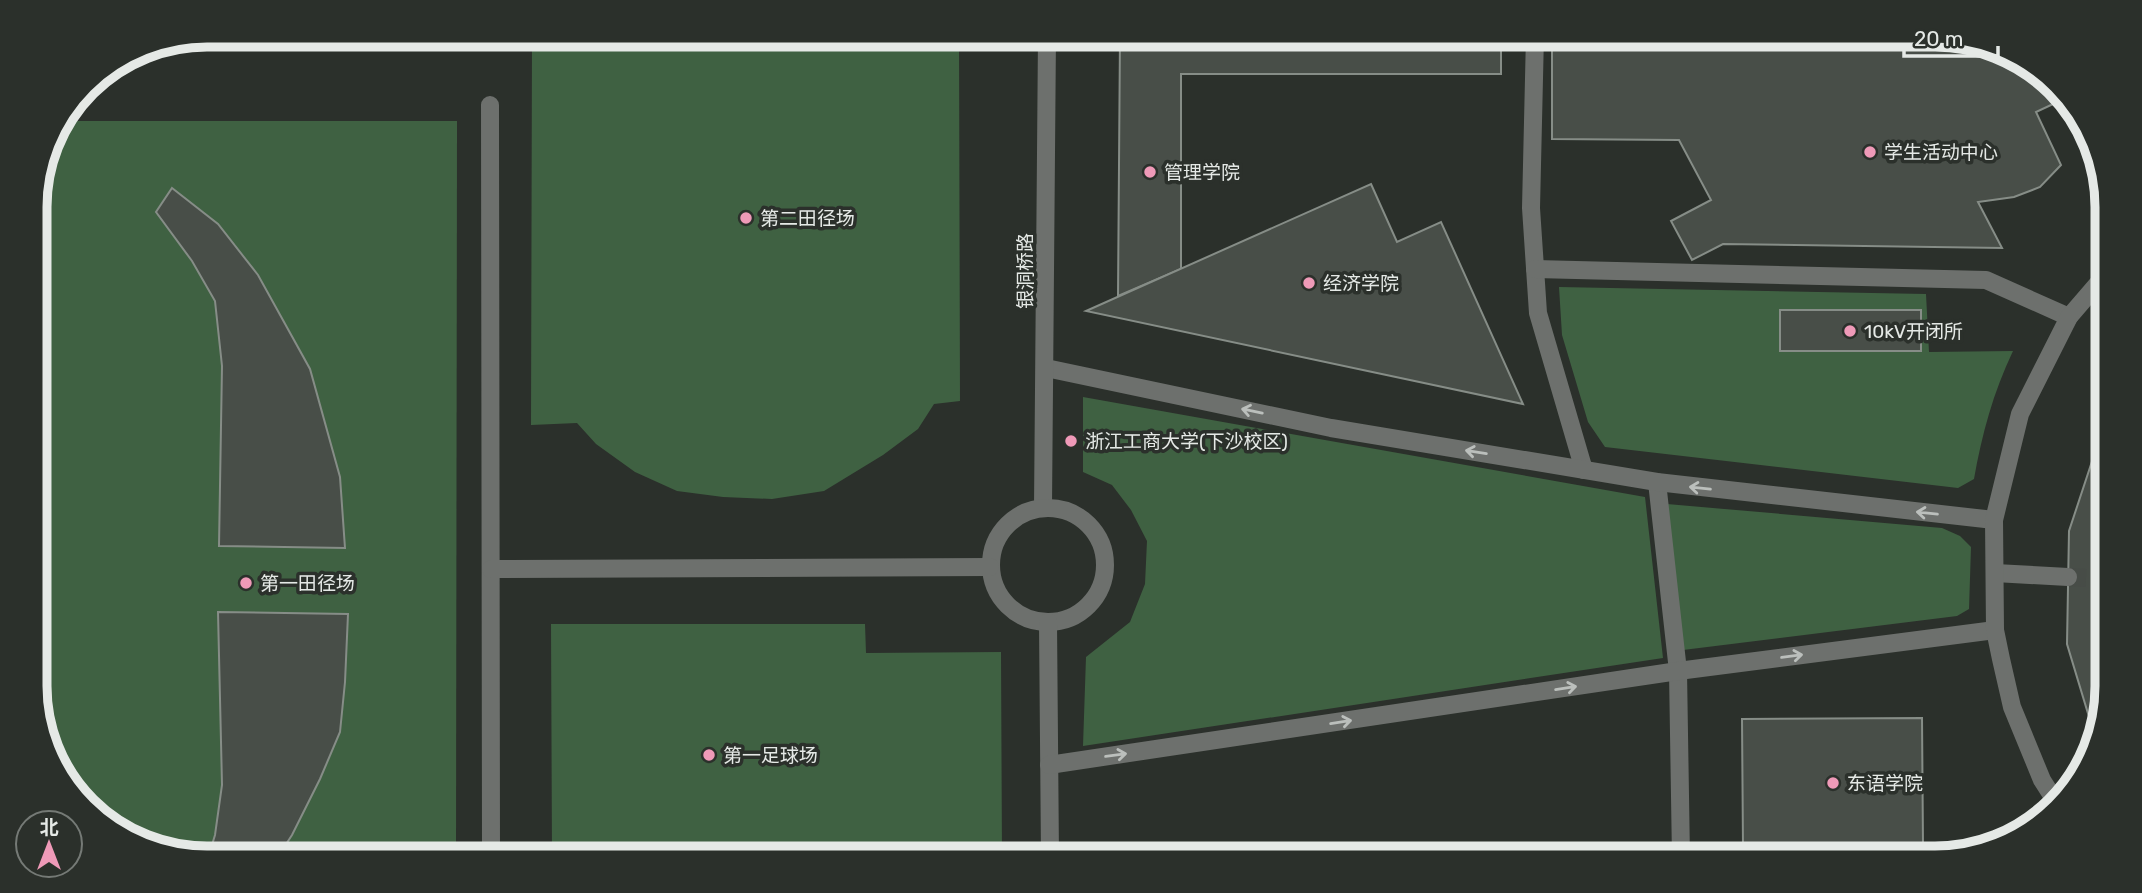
<svg xmlns="http://www.w3.org/2000/svg" width="2142" height="893" font-family="Rubik,'Noto Sans SC',sans-serif">
  <rect width="100%" height="100%" fill="#2b302b"/>
  <g fill="#3f6142">
    <polygon points="532,35 959,35 960,401 934,404 918,429 883,455 824,491 772,499 723,497 677,491 635,472 596,444 577,423 531,425"/>
    <polygon points="61,121 457,121 456,858 207,858 142,845 71,791 37,709 35,195 53,131"/>
    <path d="M1559,287l367,7 3,58 84,-1c-20,42 -31,83 -39,128l-16,9 -353,-41 -17,-25 -26,-87z"/>
    <polygon points="1083,397 1645,497 1663,658 1083,746 1086,657 1130,622 1145,584 1147,541 1131,510 1112,485 1083,472"/>
    <polygon points="1667,504 1942,528 1960,536 1971,547 1969,609 1957,616 1683,650"/>
    <polygon points="551,624 865,624 866,653 1001,652 1002,858 552,858"/>
  </g>
  <g fill="#484e48" stroke="#868d87" stroke-width="2">
    <polygon points="1120,35 1501,35 1501,74 1181,74 1181,269 1118,296"/>
    <polygon points="1552,35 1935,35 2000,48 2015,62 2017,61 2066,98 2036,112 2061,165 2040,187 2014,197 1978,202 2002,248 1723,244 1692,260 1671,221 1711,200 1679,140 1552,139"/>
    <polygon points="1371,184 1397,242 1441,222 1523,404 1086,311"/>
    <polygon points="172,188 218,224 258,275 310,369 340,477 345,548 219,546 222,366 215,301 192,261 156,212"/>
    <rect x="1780" y="310" width="141" height="41"/>
    <polygon points="2106,419 2107,686 2096,740 2067,644 2069,531"/>
    <polygon points="218,612 348,614 345,682 340,732 320,779 292,835 277,858 208,858 215,835 222,785"/>
    <polygon points="1922,718 1923,846 1743,848 1742,719"/>
  </g>
  <g fill="none" stroke-linecap="round" stroke-linejoin="round">
    <polyline stroke="#474c47" stroke-width="18" stroke-dasharray="18 9" stroke-linecap="butt" points="2068,577 2107,579"/>
    <g stroke="#6d706d" stroke-width="18">
      <polyline points="1535,35 1531,208 1538,313 1584,470"/>
      <polyline points="490,105 491,858"/>
      <polyline points="1535,269 1986,280 2069,317"/>
      <polyline points="1657,482 1678,671 1681,858"/>
    </g>
    <g stroke="#6d706d" stroke-width="18">
      <polyline points="1046,368 1331,428 1657,482 1994,520"/>
      <polyline points="1043,507 1047,35"/>
      <circle cx="1048" cy="565" r="57"/>
      <polyline points="491,569 990,567"/>
      <polyline points="1995,573 2068,577"/>
      <polyline points="1048,622 1050,858"/>
      <polyline points="1049,765 1678,671 1995,630"/>
      <polyline points="2056,802 2042,780 2012,707 2001,659 1995,630 1994,520 2020,414 2069,317 2106,274"/>
    </g>
  </g>
  <defs><path id="oneway-shaft" d="M-6 0H5M1.5-3L5.5 0L1.5 3" fill="none" stroke-width="1.6" stroke-linecap="round" stroke-linejoin="round" transform="scale(1.75)"/></defs>
  <g stroke="#bbbfbc">
    <use href="#oneway-shaft" transform="translate(1252 411) rotate(-168)"/>
    <use href="#oneway-shaft" transform="translate(1476 452) rotate(-171)"/>
    <use href="#oneway-shaft" transform="translate(1700 488) rotate(-174)"/>
    <use href="#oneway-shaft" transform="translate(1927 513) rotate(-174)"/>
    <use href="#oneway-shaft" transform="translate(1792 656) rotate(-8)"/>
    <use href="#oneway-shaft" transform="translate(1566 688) rotate(-9)"/>
    <use href="#oneway-shaft" transform="translate(1341 722) rotate(-9)"/>
    <use href="#oneway-shaft" transform="translate(1116 755) rotate(-8)"/>
  </g>
  <g fill="#ef9ab8" stroke="#2b302b" stroke-width="2.5">
    <circle cx="1870" cy="152" r="7"/>
    <circle cx="1150" cy="172" r="7"/>
    <circle cx="746" cy="218" r="7"/>
    <circle cx="1309" cy="283" r="7"/>
    <circle cx="1850" cy="331" r="7"/>
    <circle cx="1071" cy="441" r="7"/>
    <circle cx="246" cy="583" r="7"/>
    <circle cx="709" cy="755" r="7"/>
    <circle cx="1833" cy="783" r="7"/>
  </g>
  <g text-anchor="middle" stroke-width="7" stroke-linejoin="round" paint-order="stroke">
    <g font-size="19" fill="#e5e9e6" stroke="#2b302b" text-anchor="start">
      <text x="1884" y="159">学生活动中心</text>
      <text x="1164" y="179">管理学院</text>
      <text x="760" y="225">第二田径场</text>
      <text x="1323" y="290">经济学院</text>
      <text x="1864" y="338">10kV开闭所</text>
      <text x="1085" y="448">浙江工商大学(下沙校区)</text>
      <text x="260" y="590">第一田径场</text>
      <text x="723" y="762">第一足球场</text>
      <text x="1847" y="790">东语学院</text>
    </g>
    <g font-size="19" fill="#e5e9e6" stroke="#2b302b">
      <text transform="translate(1025 271) rotate(-90)" y="7">银洞桥路</text>
    </g>
  </g>
  <path d="M0 0H2142V893H0ZM207 47H1935A160 160 0 0 1 2095 207V686A160 160 0 0 1 1935 846H207A160 160 0 0 1 47 686V207A160 160 0 0 1 207 47Z" fill="#2b302b" fill-rule="evenodd"/>
  <path fill="none" stroke="#e5e9e6" stroke-width="9" d="M207 47H1935A160 160 0 0 1 2095 207V686A160 160 0 0 1 1935 846H207A160 160 0 0 1 47 686V207A160 160 0 0 1 207 47Z"/>
  <g transform="translate(49 844)"><circle r="33" fill="#2b302b" stroke="#757a76" stroke-width="2"/>
  <path d="M0-5L12 26L0 18L-12 26Z" fill="#ef9ab8"/>
  <text y="-10" font-size="19" font-weight="bold" text-anchor="middle" fill="#e5e9e6">北</text>
  </g>
  <path d="M1904 46v10h94v-10" fill="none" stroke="#e5e9e6" stroke-width="3.5"/>
  <text x="1914" y="46" font-size="21" fill="#e5e9e6" stroke="#2b302b" stroke-width="5" paint-order="stroke">20 m</text>
</svg>
